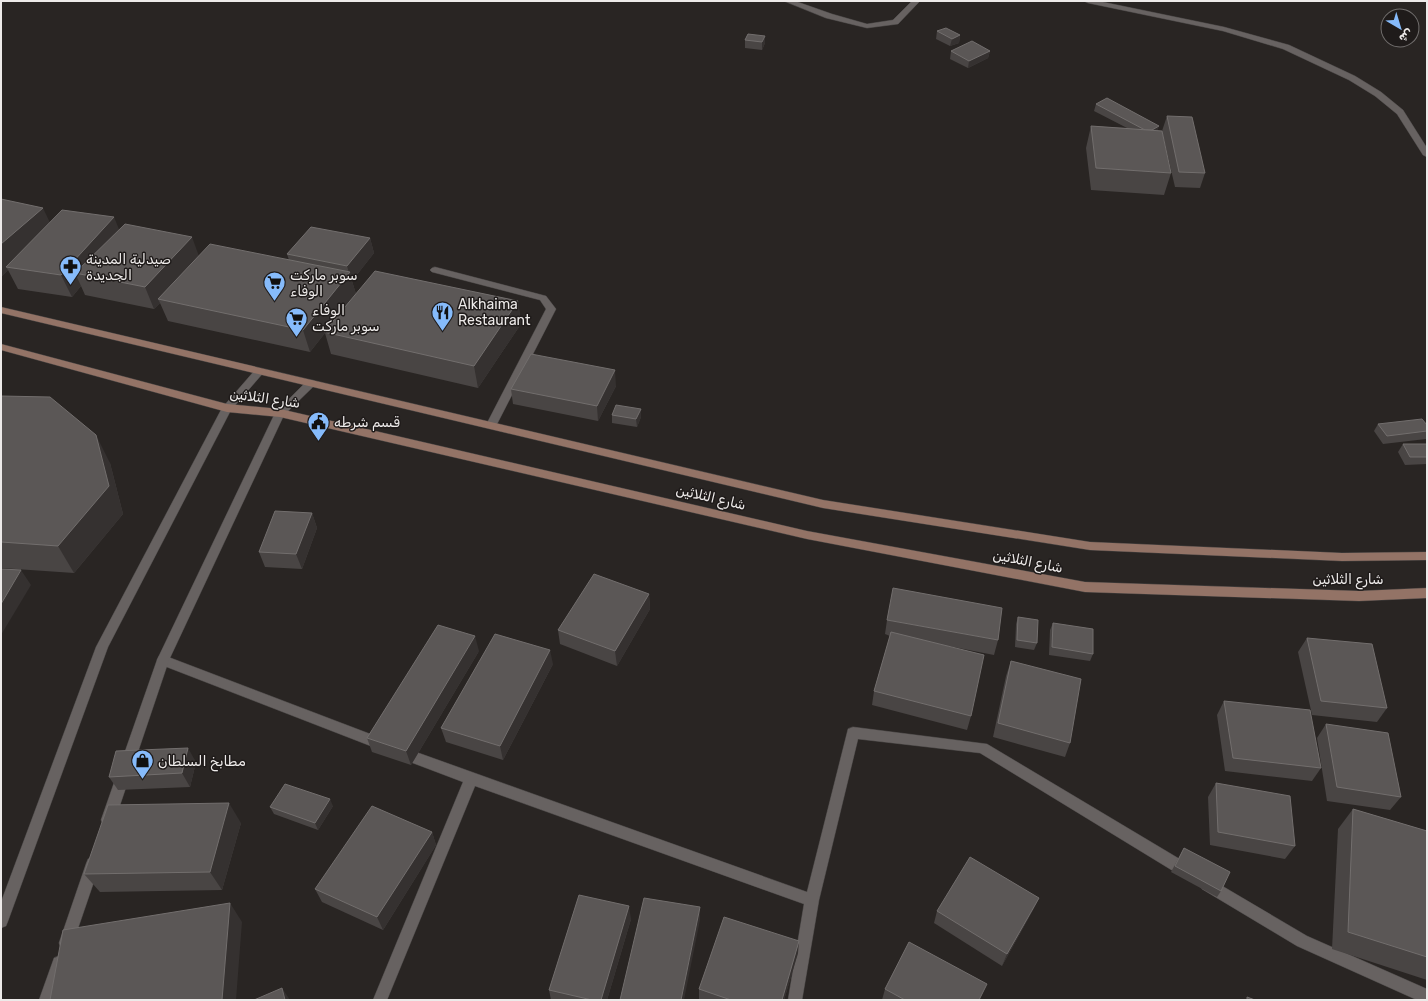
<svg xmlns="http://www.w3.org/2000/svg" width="1428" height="1001" font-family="Rubik,'Noto Naskh Arabic',sans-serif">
  <rect width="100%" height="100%" fill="#292523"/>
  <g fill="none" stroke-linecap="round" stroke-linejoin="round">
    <defs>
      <g id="service">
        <polygon points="784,1 795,1 832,14 867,24 893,20 912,1 920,1 898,24 867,28 826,18"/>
        <polygon points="1084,1 1098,1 1224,27 1289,45 1355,76 1381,92 1403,110 1427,148 1427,157 1423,155 1397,114 1375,96 1349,80 1283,49 1223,31 1088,3"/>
        <polygon points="435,267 546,296 556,309 495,428 487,428 486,425 546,309 540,300 432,272 430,270 432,268"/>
      </g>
      <g id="minor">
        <polygon points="163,655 386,740 387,744 386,748 381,750 159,664 157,660 159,656"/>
        <polygon points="853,727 987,744 1193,867 1195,872 1193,877 1188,879 1183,877 980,753 858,739 819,900 802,1000 788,1000 804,904 475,786 387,1000 373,1000 463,782 397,757 396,753 397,749 402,747 807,892 847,733 848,729"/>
        <polygon points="1207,877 1307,936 1427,989 1427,1000 1417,1000 1297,946 1202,889 1200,884 1202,879"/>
      </g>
      <g id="tertiary">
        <polygon points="259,369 264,372 231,410 108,647 8,921 6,926 1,928 1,902 96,647 222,408 255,370"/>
        <polygon points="311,380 315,381 316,383 315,385 284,415 169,660 115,820 113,824 108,826 103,824 101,820 157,660 275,413 307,381"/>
        <polygon points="93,858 98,859 100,864 73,943 71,948 66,950 61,948 59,943 86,864 88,859"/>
        <polygon points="59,956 64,958 66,963 53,1000 39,1000 54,958"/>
      </g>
      <g id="secondary">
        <polygon points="1,307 823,500 1090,542 1342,553 1427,552 1427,560 1342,561 1090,550 823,508 1,313"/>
        <polygon points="1,344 227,404 280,409 807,531 1085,582 1359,591 1427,588 1427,598 1359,601 1085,592 807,539 280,417 227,412 1,350"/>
      </g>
    </defs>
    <use href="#service" stroke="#464342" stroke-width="1"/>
    <use href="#minor" stroke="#464342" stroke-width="1"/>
    <use href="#tertiary" stroke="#464342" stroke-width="1"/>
    <use href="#secondary" stroke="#464342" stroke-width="1"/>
    <use href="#service" fill="#676261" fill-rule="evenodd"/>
    <use href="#minor" fill="#676261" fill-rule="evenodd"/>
    <use href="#tertiary" fill="#676261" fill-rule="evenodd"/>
    <use href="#secondary" fill="#937366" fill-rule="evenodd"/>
  </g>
  <g fill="#494544">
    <polygon points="937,31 960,35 959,43 950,46 936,39"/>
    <polygon points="748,34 765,43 762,50 745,48 745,40"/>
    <polygon points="951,51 990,51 988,58 968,68 950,59"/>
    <polygon points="1096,104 1158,130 1171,173 1164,195 1091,190 1086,148 1091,126 1127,128 1094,111"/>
    <polygon points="1167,116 1205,173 1200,188 1175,187 1162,131"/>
    <polygon points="1,199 49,222 119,229 199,256 289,260 287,254 370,238 374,253 352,281 356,294 518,301 521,324 478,388 331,354 325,333 310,352 168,321 160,303 154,309 85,295 81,286 72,297 18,289 8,270 1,277"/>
    <polygon points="616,386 598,421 513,404 511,389"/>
    <polygon points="1,396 110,463 123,514 74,573 1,568"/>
    <polygon points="641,409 641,417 637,427 612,423 612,415"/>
    <polygon points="1378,424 1427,425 1427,438 1426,439 1383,444 1374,431"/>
    <polygon points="1403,444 1427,444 1427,464 1405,465 1398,452"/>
    <polygon points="312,513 317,528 302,569 265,567 259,552"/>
    <polygon points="649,594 650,609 617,666 560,644 558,630"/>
    <polygon points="1018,617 1037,643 1034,650 1015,647 1016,624"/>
    <polygon points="887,620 998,640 994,655 948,646 971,716 967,730 872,705 874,691 890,636 885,634"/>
    <polygon points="1053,623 1093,654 1090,661 1049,655 1050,630"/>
    <polygon points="1307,638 1387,708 1377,722 1312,715 1298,652"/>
    <polygon points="479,651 411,765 372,752 367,738"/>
    <polygon points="1011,661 1070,743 1065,757 993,737 1006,676"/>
    <polygon points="553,664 503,760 446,742 441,728"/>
    <polygon points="1224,701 1321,768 1312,781 1225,771 1217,715"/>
    <polygon points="1326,724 1401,797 1390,810 1327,801 1317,738"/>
    <polygon points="196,762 190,787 118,790 109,777"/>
    <polygon points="1216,783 1295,846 1285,859 1210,845 1208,797"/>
    <polygon points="333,806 318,830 274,814 270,807"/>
    <polygon points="1353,809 1427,831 1427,980 1332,949 1338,829"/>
    <polygon points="241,823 222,890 100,892 84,874"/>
    <polygon points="432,832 436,845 383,930 322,902 315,889"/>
    <polygon points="1184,848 1221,891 1217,897 1171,872"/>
    <polygon points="1039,898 1033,910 1002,966 934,923 937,911"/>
    <polygon points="631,919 607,1000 551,1000 549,990"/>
    <polygon points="798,953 784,1000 699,1000 699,989"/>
    <polygon points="885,989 980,1000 882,1000"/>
  </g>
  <g fill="#353130">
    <polygon points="960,35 959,43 950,46 952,39"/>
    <polygon points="765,36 765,43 762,50 762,42"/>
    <polygon points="990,51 988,58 968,68 969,61"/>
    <polygon points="1159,126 1157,133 1149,132"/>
    <polygon points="43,208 53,229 6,267 8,270 1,277 1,244"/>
    <polygon points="114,217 123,239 75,273 81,286 72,297 61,275"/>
    <polygon points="192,237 200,259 158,299 160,303 154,309 145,287"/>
    <polygon points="370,238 374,253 352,281 356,294 324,332 325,333 310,352 303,330 349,273 347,266"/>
    <polygon points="518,301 521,324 478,388 474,366"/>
    <polygon points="615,370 616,386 598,421 597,406"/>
    <polygon points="641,409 641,417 637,427 636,419"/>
    <polygon points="96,435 110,463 123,514 74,573 58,546"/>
    <polygon points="312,513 317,528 302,569 296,554"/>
    <polygon points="21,570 31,585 1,635 1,604"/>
    <polygon points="649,594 650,609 617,666 615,651"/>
    <polygon points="475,636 479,651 411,765 406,751"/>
    <polygon points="550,650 553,664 503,760 500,746"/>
    <polygon points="188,748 196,762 190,787 182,773"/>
    <polygon points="330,799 333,806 318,830 315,823"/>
    <polygon points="229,803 241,823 222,890 210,872"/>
    <polygon points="432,832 436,845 383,930 377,917"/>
    <polygon points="1039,898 1033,910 1002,966 1007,954"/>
    <polygon points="230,903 242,922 236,1000 222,1000"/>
    <polygon points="629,906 631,919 607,1000 601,1000"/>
    <polygon points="700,907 700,920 684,1000 681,1000"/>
    <polygon points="799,941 798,953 784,1000 782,1000"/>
    <polygon points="282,988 290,1000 285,1000"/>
  </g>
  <g fill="#5b5756" stroke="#726e6d">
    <polygon points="946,28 960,35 952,39 937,31"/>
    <polygon points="748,34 765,36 762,42 745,40"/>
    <polygon points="972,41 990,51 969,61 951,51"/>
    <polygon points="1107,98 1159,126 1152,130 1145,130 1096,104"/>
    <polygon points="1167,116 1192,117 1205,173 1179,172"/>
    <polygon points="1091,126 1162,131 1171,173 1096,168"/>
    <polygon points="1,199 43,208 1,244"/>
    <polygon points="62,210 114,217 61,275 6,267"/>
    <polygon points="125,224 192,237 145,287 75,273"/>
    <polygon points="311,227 370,238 347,266 287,254"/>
    <polygon points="210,244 350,272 303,330 158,299"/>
    <polygon points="375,271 518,301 474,366 324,332"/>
    <polygon points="531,354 615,370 597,406 511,389"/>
    <polygon points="1,396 50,397 96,435 109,486 58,546 1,542"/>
    <polygon points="616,405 641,409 636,419 612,415"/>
    <polygon points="1422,419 1427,425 1427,431 1387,436 1378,424"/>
    <polygon points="1403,444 1427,444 1427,457 1410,457"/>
    <polygon points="275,511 312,513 296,554 259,552"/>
    <polygon points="1,569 21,570 1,604"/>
    <polygon points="594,574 649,594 615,651 558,630"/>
    <polygon points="893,588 1002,608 998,640 887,620"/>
    <polygon points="1018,617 1038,620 1037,643 1017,640"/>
    <polygon points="1053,623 1093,629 1093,654 1052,647"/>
    <polygon points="438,625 475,636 406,751 367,738"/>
    <polygon points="891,632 984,655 971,716 874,691"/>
    <polygon points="495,634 550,650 500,746 441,728"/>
    <polygon points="1307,638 1372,644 1387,708 1321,701"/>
    <polygon points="1011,661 1081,679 1070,743 998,723"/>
    <polygon points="1224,701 1310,710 1321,768 1233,758"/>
    <polygon points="1326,724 1388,733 1401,797 1337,787"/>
    <polygon points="188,748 182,773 109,777 116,751"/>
    <polygon points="1216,783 1290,796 1295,846 1218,832"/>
    <polygon points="285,784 330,799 315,823 270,807"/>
    <polygon points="229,803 210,872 84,874 108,805"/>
    <polygon points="372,806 432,832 377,917 315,889"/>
    <polygon points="1353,809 1427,831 1427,957 1348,932"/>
    <polygon points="1184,848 1230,872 1221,891 1175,866"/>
    <polygon points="970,857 1039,898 1007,954 937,911"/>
    <polygon points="579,895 629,906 601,1000 592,1000 549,990"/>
    <polygon points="644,898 700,907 681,1000 620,1000"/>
    <polygon points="230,903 222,1000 50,1000 63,930"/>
    <polygon points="724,917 799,941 782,1000 731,1000 699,989"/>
    <polygon points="909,942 987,984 979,1000 905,1000 885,989"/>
    <polygon points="282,988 285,1000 254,1000"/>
    <polygon points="1247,997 1255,1000 1247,1000"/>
  </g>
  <defs>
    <symbol id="pharmacy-pin" viewBox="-11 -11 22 30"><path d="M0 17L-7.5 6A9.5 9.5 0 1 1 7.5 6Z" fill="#86bbfb" stroke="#1f1b1a"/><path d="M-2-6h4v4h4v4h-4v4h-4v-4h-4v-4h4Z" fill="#111"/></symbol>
    <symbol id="supermarket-pin" viewBox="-11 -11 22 30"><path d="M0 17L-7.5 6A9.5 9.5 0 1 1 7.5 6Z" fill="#86bbfb" stroke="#1f1b1a"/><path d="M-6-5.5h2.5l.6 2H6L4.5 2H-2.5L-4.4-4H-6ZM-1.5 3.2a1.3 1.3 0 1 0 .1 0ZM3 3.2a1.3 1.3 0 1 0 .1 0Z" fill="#111"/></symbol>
    <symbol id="restaurant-pin" viewBox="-11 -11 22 30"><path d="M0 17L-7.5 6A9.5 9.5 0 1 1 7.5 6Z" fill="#86bbfb" stroke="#1f1b1a"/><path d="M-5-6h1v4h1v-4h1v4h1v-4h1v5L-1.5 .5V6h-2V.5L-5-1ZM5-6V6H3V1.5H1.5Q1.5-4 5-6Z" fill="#111"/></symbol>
    <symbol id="civic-pin" viewBox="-11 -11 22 30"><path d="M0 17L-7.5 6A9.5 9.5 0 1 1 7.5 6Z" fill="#86bbfb" stroke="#1f1b1a"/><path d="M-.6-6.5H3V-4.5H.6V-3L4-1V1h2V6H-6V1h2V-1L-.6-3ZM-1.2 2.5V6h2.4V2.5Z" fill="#111"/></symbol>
    <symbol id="shop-pin" viewBox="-11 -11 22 30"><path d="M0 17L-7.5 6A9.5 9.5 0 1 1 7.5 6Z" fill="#86bbfb" stroke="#1f1b1a"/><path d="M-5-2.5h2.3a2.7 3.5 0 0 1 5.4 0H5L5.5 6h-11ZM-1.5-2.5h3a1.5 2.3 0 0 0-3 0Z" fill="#111"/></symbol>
  </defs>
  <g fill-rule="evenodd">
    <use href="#pharmacy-pin" x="58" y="254" width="25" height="34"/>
    <use href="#supermarket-pin" x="262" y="270" width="25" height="34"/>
    <use href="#restaurant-pin" x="430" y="300" width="25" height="34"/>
    <use href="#supermarket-pin" x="284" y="306" width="25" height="34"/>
    <use href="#civic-pin" x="306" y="410" width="25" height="34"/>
    <use href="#shop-pin" x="130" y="748" width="25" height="34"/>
  </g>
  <g text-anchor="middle" stroke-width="3" stroke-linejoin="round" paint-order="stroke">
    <g font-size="14" fill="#edeae9" stroke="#1f1b1a" text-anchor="start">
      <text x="86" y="264">صيدلية المدينة<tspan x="86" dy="16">الجديدة</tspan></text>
      <text x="290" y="280">سوبر ماركت<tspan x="290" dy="16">الوفاء</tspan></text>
      <text x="458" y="309">Alkhaima<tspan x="458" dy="16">Restaurant</tspan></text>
      <text x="312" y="315">الوفاء<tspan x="312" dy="16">سوبر ماركت</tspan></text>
      <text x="334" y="427">قسم شرطه</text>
      <text x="158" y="766">مطابخ السلطان</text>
    </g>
    <g font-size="14" fill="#edeae9" stroke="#1f1b1a">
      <text transform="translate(265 398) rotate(8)" y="5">شارع الثلاثين</text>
      <text transform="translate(711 497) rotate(13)" y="5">شارع الثلاثين</text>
      <text transform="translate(1028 561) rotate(11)" y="5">شارع الثلاثين</text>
      <text x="1348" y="584">شارع الثلاثين</text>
    </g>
  </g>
  <rect width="1428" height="1001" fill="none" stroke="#edeae9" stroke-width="4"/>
  <g transform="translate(1400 28) rotate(142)"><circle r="19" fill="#1f1b1a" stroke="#716e6d"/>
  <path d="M0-3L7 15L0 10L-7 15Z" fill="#86bbfb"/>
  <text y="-6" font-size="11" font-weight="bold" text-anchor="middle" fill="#edeae9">ش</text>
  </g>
</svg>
